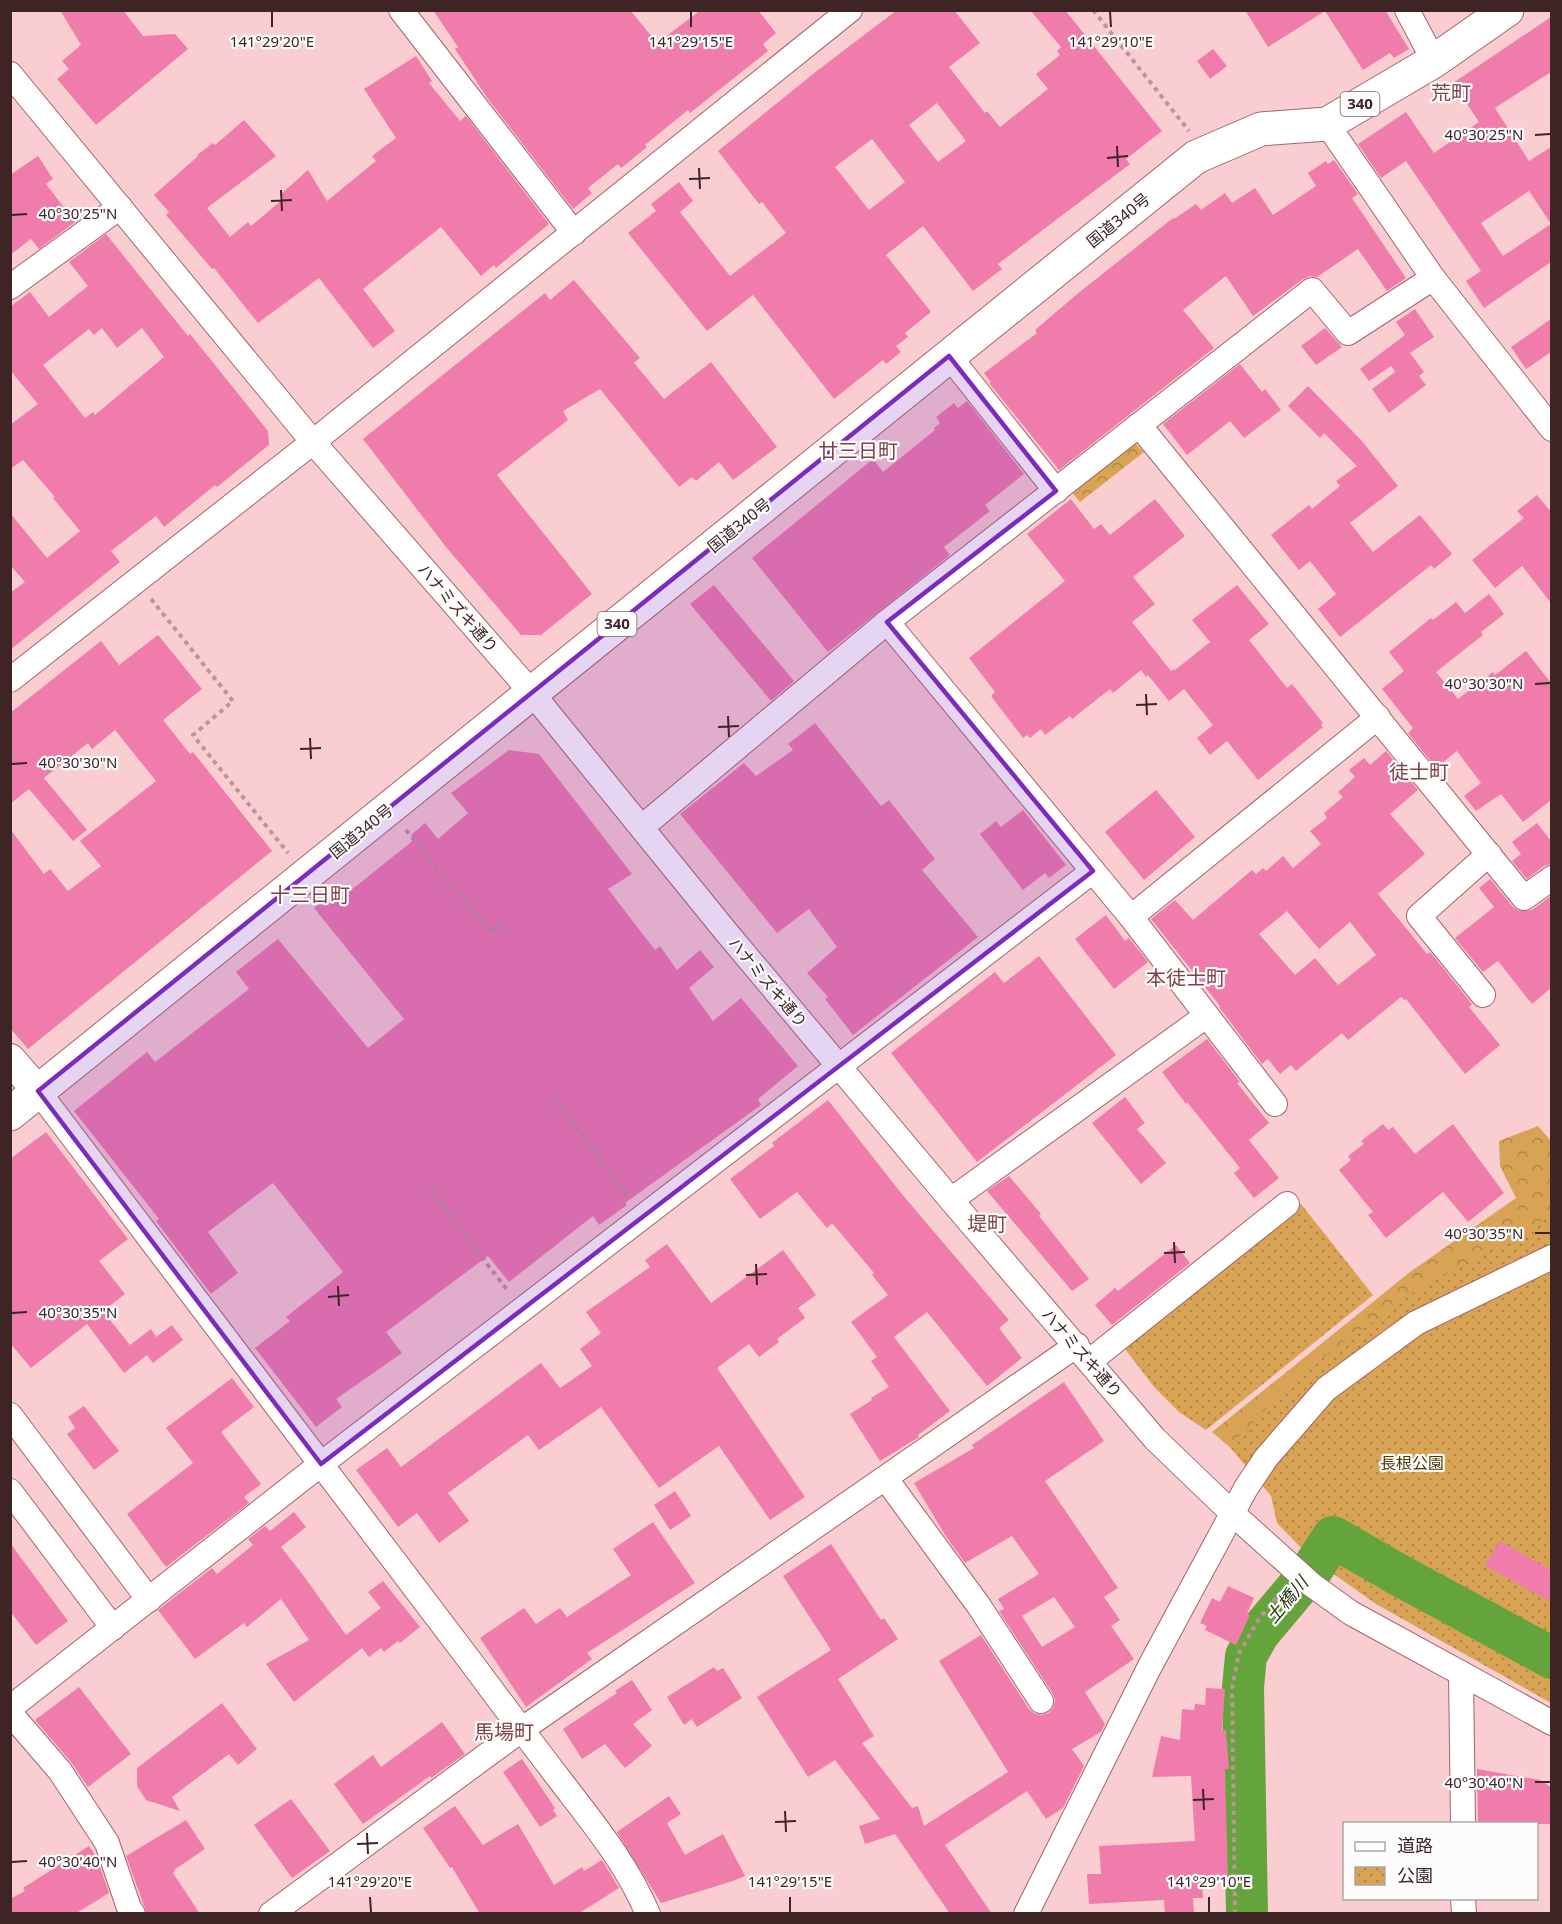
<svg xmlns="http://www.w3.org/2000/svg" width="1562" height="1924" font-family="'Noto Sans','Noto Sans JP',sans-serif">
  <defs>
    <pattern id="forest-crowns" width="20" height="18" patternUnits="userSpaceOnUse" patternTransform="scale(1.5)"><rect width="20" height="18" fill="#d8a354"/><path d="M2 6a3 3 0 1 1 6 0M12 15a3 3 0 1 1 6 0" fill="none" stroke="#b18545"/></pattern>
    <pattern id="park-dots" width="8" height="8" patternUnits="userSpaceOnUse" patternTransform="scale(1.5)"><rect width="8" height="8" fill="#d8a354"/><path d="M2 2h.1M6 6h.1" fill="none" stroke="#b18545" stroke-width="1.8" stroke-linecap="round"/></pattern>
  </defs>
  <rect width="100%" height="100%" fill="#faced0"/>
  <g fill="url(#forest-crowns)">
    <polygon points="1134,442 1144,452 1080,502 1069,489"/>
    <polygon points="1538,1126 1551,1141 1551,1221 1233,1450 1212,1432 1410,1272 1516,1198 1500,1166 1499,1141"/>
  </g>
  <g fill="url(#park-dots)">
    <polygon points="1301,1204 1373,1295 1206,1430 1179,1412 1155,1388 1121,1344"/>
    <polygon points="1551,1216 1551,1703 1376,1604 1311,1558 1277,1523 1271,1496 1229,1446 1304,1371 1414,1292"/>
  </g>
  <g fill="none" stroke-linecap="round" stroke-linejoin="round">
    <polyline stroke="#65a43d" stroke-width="42" points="1247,1914 1243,1687 1246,1656 1259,1633 1311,1571 1333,1537 1399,1575 1552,1658"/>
  </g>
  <g fill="#f07cac" fill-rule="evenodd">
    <polygon points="60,10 123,10 143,36 175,34 188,49 96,125 57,79 69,69 62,61 81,45"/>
    <polygon points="433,10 630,10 657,43 701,10 758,10 776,33 763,44 768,51 690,113 688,110 645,145 647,147 621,168 618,164 588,188 592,193 573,209 488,99 455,49 458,47"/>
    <path d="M897,10h57l26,33 -31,24 36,46 2,-2 13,16 48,-38 -12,-15 24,-19 -3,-4 4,-4 -31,-37h35l97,121 -36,28 4,5 -132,100 4,5 -29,22 -50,-65 -37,29 45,57 -26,21 3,4 -12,9 5,6 -15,12 -3,-4 -49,39 -81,-104 -46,36 -79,-98 28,-22 -5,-7 28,-22 14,19 -13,11 50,64 56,-43 -24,-31 -3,2 -41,-53 100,-81zM937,103l29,38 -28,21 -29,-37zM872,139l33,43 -36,28 -34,-43z"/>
    <polygon points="1245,10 1385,10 1409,49 1394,58 1390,53 1363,70 1325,11 1268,47"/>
    <path d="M1551,17v55l-56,36 34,53 22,-14v115l-67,46 -18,-27 15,-10 -75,-110 -25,17 -23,-34 48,-32 28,41 45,-31 -26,-39zM1529,191l22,33 -48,32 -22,-33z"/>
    <polygon points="1213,49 1227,66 1210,79 1197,61"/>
    <polygon points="416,56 432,81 429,83 460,121 466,116 549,224 496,268 494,265 481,276 441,227 363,289 395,331 373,348 319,278 258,323 214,268 212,269 166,215 169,212 154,195 198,156 197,155 213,143 215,145 244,120 276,156 207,208 230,237 248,222 251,226 283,199 280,195 308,170 327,201 376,161 372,156 396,138 364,89"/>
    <polygon points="38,156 53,179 46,184 75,222 39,249 31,239 10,255 10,175"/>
    <polygon points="1334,160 1358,194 1352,198 1406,278 1387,291 1358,249 1317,277 1310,276 1303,279 1253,316 1226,276 1183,310 1214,348 1059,470 989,383 991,382 984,373 1037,333 1035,330 1076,295 1173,218 1174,219 1196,204 1201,210 1225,193 1232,203 1255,188 1273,215 1316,186 1308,173 1326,161 1328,164"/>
    <path d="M106,234l82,102 2,-2 78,97 1,14 -52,42 -2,-2 -51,42 -8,-11 -45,35 9,11 -110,88v-57l15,-11 -15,-17v-52l37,45 33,-27 -27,-33 2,-1 -32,-37 -13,9v-44l28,-21 -28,-34v-63l20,-15 19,25 39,-31 -19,-24zM102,328l15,20 25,-20 22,29 -69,58 -2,-3 -8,6 -42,-53 46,-36 5,6z"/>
    <polygon points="574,280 640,358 634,363 664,399 711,362 777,447 733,480 719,462 696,481 692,477 679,487 600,389 563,411 568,420 497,475 592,594 541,635 521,635 446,547 363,439 545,293 550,300"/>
    <polygon points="1415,309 1434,337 1410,353 1424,372 1419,376 1426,385 1389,413 1372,389 1395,372 1391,366 1369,381 1360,369 1405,335 1396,322"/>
    <polygon points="1551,319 1551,352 1526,369 1511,347"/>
    <polygon points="1325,328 1342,347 1316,365 1301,346"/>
    <polygon points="1240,364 1262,392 1265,389 1281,410 1244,438 1230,421 1187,455 1163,424"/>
    <polygon points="1308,386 1361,440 1398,486 1350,523 1373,552 1420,515 1452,554 1434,569 1431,565 1340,637 1318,609 1336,594 1310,561 1299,570 1271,535 1309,505 1312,509 1340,486 1336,481 1357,466 1324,433 1320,438 1288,406"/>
    <polygon points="967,401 1024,474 985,505 990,511 944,547 950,555 828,652 752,558 873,459 883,472 935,430 934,428 940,423 936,417 954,403 958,408"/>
    <polygon points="1537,495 1551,512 1551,603 1522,566 1495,588 1472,560 1524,518 1517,511"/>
    <polygon points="1071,499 1094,529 1101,524 1110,535 1155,499 1185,536 1133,577 1155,604 1132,622 1171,671 1174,669 1175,670 1210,642 1192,620 1237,585 1269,624 1249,640 1287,688 1292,684 1323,723 1321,725 1323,727 1258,780 1227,741 1210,755 1197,738 1213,725 1184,689 1169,701 1148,675 1146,677 1141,670 1113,693 1110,689 1072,719 1070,716 1045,735 1041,729 1030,738 1027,735 1023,738 991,696 995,692 969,658 1065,581 1027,534"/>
    <polygon points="714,585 794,681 771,701 690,604"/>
    <polygon points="1489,594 1504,614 1481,632 1483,635 1436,672 1458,699 1493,672 1495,675 1526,651 1551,683 1551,800 1523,822 1501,794 1476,811 1464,796 1481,783 1457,751 1436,768 1408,733 1413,728 1382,689 1404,671 1389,652 1431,618 1433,620 1456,602 1465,613"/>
    <polygon points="158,635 202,689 163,720 190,754 193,752 272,851 28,1049 10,1028 10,829 44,874 50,869 68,891 101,866 80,841 156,781 115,730 92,749 88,743 44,778 87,830 73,841 29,789 10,804 10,713 101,641 119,665"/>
    <polygon points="815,723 881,806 889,800 935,859 922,870 978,937 853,1035 825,999 828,997 807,973 837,947 809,909 777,933 680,814 744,763 756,776 793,750 788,744"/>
    <polygon points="509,750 539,754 632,874 608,889 655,950 660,946 677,970 700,950 714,967 689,988 713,1021 741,998 798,1066 758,1099 761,1105 625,1203 627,1205 599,1225 593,1216 509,1282 488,1256 386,1332 402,1353 336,1399 342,1407 316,1427 255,1348 290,1321 286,1317 343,1272 273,1183 208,1232 238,1273 211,1294 156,1221 159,1219 74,1111 147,1052 155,1062 249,989 236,972 278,939 368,1048 404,1019 314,908 334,892 340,899 415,839 411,835 425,823 438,839 468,813 451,793"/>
    <path d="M1386,751l32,39 -28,24 35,40 -47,40 49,60 3,-2 42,52 -3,3 31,38 -35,29 -59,-75 -2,1 -3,-3 -53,43 -6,-7 -46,38 -5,-6 -11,9 -12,-15 -6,5 -43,-57 1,-1 -69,-87 24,-19 18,20 59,-50 4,4 7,-6 3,3 17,-15 10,12 28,-24 -11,-13 17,-13 -3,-5 19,-16 -5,-5 17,-15 -6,-7 15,-12 6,7zM1287,911l32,38 31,-27 26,33 -38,30 -23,-27 -20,17 -36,-41z"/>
    <polygon points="1156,790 1195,837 1144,880 1105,832"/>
    <polygon points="1023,810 1066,865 1049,878 1045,873 1023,890 980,834 996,821 1001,827"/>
    <polygon points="1537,823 1551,841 1551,864 1544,866 1527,879 1512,861 1521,854 1512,842"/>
    <polygon points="1490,879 1513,907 1519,911 1532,910 1551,896 1551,988 1532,1004 1498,961 1483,972 1455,938 1494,907 1479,888"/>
    <polygon points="1106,915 1125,941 1129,938 1148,962 1114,989 1075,939"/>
    <polygon points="1039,956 1116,1055 977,1162 891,1053 995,972 1004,983"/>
    <polygon points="1207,1039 1240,1082 1237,1083 1269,1123 1249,1140 1279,1178 1254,1198 1234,1173 1240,1168 1187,1102 1186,1104 1162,1072"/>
    <polygon points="1125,1097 1145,1123 1137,1129 1166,1163 1141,1184 1092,1123"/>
    <polygon points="828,1100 901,1193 1009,1320 999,1328 1022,1358 987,1386 927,1312 894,1337 950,1411 918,1435 919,1437 880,1461 850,1414 872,1400 871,1398 889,1387 871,1361 877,1357 851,1322 888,1295 872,1275 874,1273 832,1223 827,1228 797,1192 760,1219 730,1179 774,1146 772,1143"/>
    <polygon points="1383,1124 1388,1130 1393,1127 1415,1154 1453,1124 1504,1193 1468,1222 1443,1192 1386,1238 1368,1215 1373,1212 1339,1170 1351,1160 1348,1156 1364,1144 1361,1141"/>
    <polygon points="46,1132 128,1239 99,1261 125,1294 103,1311 130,1345 151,1329 156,1337 172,1325 183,1340 153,1363 147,1355 124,1373 87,1324 31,1368 10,1343 10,1159"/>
    <polygon points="1009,1176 1041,1214 1039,1216 1089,1279 1072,1291 987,1191"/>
    <polygon points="667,1244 711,1303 783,1250 816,1295 798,1308 805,1318 777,1339 779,1342 759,1357 749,1344 717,1368 805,1497 770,1520 719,1446 659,1488 601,1407 539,1450 528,1435 448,1493 469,1521 439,1543 417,1513 398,1527 356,1470 387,1448 401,1467 541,1363 560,1388 592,1366 580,1349 601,1333 586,1312 650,1267 645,1260"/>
    <polygon points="1176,1245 1190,1263 1112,1325 1095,1305 1115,1288 1118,1291"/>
    <polygon points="232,1378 254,1407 221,1432 261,1484 244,1497 249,1503 166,1567 127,1514 193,1463 166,1428"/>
    <path d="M1064,1382l40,59 -59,40 73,107 -14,9 16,23 -9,6 23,33 -49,33 20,32 -4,8 -29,17 12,17 -21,42 -17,11 -19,-28 -82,54 47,69h-42l-55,-80 -30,10 -6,-18 21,-7 -45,-59 -27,17 -51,-80 74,-47 -48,-74 48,-32 50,76 3,-2 14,21 -60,40 36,57 -12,7 50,65 6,-2 6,20 84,-54 -69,-111 42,-26 48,74 5,4 7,2 8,-2 4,-5 2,-7 -2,-7 -54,-83 5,-2 -6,-10 41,-25 -27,-38 -47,27 -20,-28 -31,-52 60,-35 -2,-3zM1054,1597l21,30 -33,20 -20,-31z"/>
    <polygon points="84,1406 119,1451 94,1470 67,1434 75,1428 68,1417"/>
    <polygon points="675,1491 691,1516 670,1530 654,1505"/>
    <polygon points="294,1512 306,1527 281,1547 303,1575 346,1635 381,1608 368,1592 383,1581 420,1627 400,1643 398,1641 384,1652 381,1648 369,1657 362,1648 294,1702 266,1664 309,1640 281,1599 247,1627 244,1623 195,1659 158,1610 212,1568 217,1574 253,1545 248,1539 265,1526 270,1531"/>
    <polygon points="653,1522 695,1583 587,1653 592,1659 526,1707 480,1638 524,1608 536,1624 560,1608 567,1617 631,1575 613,1549"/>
    <polygon points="1499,1541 1551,1570 1551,1602 1485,1566"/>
    <polygon points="10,1543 68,1621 36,1645 10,1611"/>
    <polygon points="1228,1586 1254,1598 1247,1614 1250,1615 1236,1645 1205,1630 1207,1626 1200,1623 1212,1598 1220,1602"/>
    <polygon points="714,1667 717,1671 723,1668 742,1698 697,1727 692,1719 684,1725 667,1697"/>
    <polygon points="632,1680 652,1710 633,1724 652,1746 625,1768 605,1744 582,1759 563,1729 617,1693 615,1691"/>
    <polygon points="79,1687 131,1754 88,1787 71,1762 35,1720"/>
    <polygon points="1206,1688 1225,1689 1222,1730 1226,1730 1229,1769 1225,1769 1228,1879 1202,1880 1203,1898 1193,1898 1194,1914 1165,1914 1164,1900 1089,1904 1087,1874 1101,1874 1099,1846 1195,1841 1191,1776 1152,1777 1161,1736 1180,1740 1182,1709 1194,1710 1195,1704 1205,1705"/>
    <polygon points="222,1703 257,1749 238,1765 229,1754 172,1797 180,1811 146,1800 137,1786 137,1768"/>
    <polygon points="442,1722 465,1754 431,1778 430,1776 363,1824 334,1784 373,1755 381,1767"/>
    <polygon points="522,1759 555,1808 553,1810 557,1816 540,1827 503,1772"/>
    <polygon points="1477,1769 1540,1780 1551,1787 1551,1824 1478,1824"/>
    <polygon points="669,1796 681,1814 667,1823 685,1855 723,1834 745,1876 733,1881 661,1903 617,1832"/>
    <polygon points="291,1799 330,1851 292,1878 254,1825"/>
    <polygon points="455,1806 483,1845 518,1824 554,1885 582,1867 584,1871 602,1860 619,1888 578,1914 480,1914 452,1867 450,1868 423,1828"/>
    <polygon points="186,1820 205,1849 174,1870 175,1871 173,1873 200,1914 147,1914 126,1856"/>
    <polygon points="89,1846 97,1858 109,1893 75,1914 10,1914 10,1899 25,1891 23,1888"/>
  </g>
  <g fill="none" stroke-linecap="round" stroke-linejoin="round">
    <defs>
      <g id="minor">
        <polyline points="401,10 574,233"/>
        <polyline points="1407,10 1434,61"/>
        <polyline points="10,74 313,442 532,693 727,933 951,1200 1155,1439 1232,1513 1312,1585 1351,1613 1552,1723"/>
        <polyline points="1327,124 1433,278 1552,429"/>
        <polyline points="10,287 120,207"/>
        <polyline points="949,356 1056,491"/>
        <polyline points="1139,425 1524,898 1552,878"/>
        <polyline points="887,622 1131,917 1275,1104"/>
        <polyline points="10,680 313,442 850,10"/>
        <polyline points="642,827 887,622 1312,290 1348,333 1433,278"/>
        <polyline points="1131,917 1378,717"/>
        <polyline points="1483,995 1419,916 1489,854"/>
        <path d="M38,1091l436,575c28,38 57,76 86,114 33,43 67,84 88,134"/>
        <polyline points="951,1200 1206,1016"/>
        <polyline points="1090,1361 1287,1204"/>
        <polyline points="10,1415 149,1600"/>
        <polyline points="886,1479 979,1606 1041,1701"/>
        <polyline points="10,1491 113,1628"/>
        <polyline points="1461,1673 1463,1824"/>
        <polyline points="10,1708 321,1464 1093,871"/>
        <polyline points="10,1713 60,1771 107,1843 129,1908 133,1914"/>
        <polyline points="1463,1898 1464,1914"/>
        <polyline points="271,1914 521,1730 1077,1345"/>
        <polyline points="1026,1914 1150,1666 1246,1488 1266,1458 1326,1389 1416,1323 1552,1257"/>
      </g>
      <polyline id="major" points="10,1059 38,1091"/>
      <polyline id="highway" points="10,1114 1196,157 1261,129 1327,124 1434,61 1507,10"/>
    </defs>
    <use href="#minor" stroke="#a46468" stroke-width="26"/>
    <use href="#major" stroke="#a46468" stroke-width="32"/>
    <use href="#highway" stroke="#a46468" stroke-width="35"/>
    <g stroke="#bc9597" stroke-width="4" stroke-dasharray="4.5 4.5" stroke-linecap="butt">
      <polyline points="1093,10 1189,131"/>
      <polyline points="151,599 233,701 193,735 288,853"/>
      <polyline points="406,830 490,932 500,924 508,933"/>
      <polyline points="554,1098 629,1199"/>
      <polyline points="434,1186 430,1190 508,1291"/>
      <polyline points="1235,1914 1232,1688 1239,1653 1259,1619 1283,1590"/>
    </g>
    <use href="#minor" stroke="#fff" stroke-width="24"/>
    <use href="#major" stroke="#fff" stroke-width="30"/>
    <use href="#highway" stroke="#fff" stroke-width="33"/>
  </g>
  <path fill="#7b2cbf" fill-opacity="0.2" stroke="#7b2cbf" stroke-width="4.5" stroke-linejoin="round" d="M949,356l107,135 -169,131 206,249 -772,593 -283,-373z"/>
  <path fill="none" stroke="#3f2426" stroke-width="2" d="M272,12v15M691,12v15M1110,12l1,15M1535,135l15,-1M1117,146l1,21M1107,158l21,-2M699,168l1,21M689,179l21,-1M281,190l1,21M271,201l21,-1M12,215l15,-1M1535,684l15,-1M1146,694l1,21M1136,705l21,-1M728,716l1,21M718,727l21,-1M310,738l1,21M300,749l21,-1M12,764l15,-1M1535,1233h15M1174,1242l1,21M1164,1253l21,-1M756,1264l1,21M746,1275l21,-1M338,1286l1,20M328,1297l21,-2M12,1313l15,-1M1535,1782h15M1203,1789l1,21M1193,1800l21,-1M785,1811l1,21M775,1822l21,-1M367,1833l1,21M357,1844l21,-1M12,1862l15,-1M370,1897l1,15M790,1897v15M1209,1897v15"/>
  <g text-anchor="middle" stroke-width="4.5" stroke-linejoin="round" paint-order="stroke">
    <g fill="#fcfcfc" stroke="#786566" stroke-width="1.5">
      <rect x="1340.5" y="92" width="39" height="24" rx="4.5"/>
      <rect x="597.5" y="612" width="39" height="24" rx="4.5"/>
    </g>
    <g font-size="15" font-weight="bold" fill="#3f2426">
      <text x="1360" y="109">340</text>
      <text x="617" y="629">340</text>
    </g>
    <g font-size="16" fill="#3f2426" stroke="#fcfcfc">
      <text transform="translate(1118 220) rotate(-39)" y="6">国道340号</text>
      <text transform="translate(739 525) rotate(-39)" y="6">国道340号</text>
      <text transform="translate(458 608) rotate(49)" y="6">ハナミズキ通り</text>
      <text transform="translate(361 831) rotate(-39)" y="6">国道340号</text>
      <text transform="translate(768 982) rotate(50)" y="6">ハナミズキ通り</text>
      <text transform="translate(1082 1353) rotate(49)" y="6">ハナミズキ通り</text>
    </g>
    <g font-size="16" fill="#523604" stroke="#fcfcfc">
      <text x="1412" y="1469">長根公園</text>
    </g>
    <g font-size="18" font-style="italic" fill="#213a11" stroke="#fcfcfc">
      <text transform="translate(1287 1600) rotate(-50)" y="6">土橋川</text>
    </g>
    <g font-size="20" fill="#7f4348" stroke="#fcfcfc">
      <text x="1451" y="100">荒町</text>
      <text x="858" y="458">廿三日町</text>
      <text x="1419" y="779">徒士町</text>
      <text x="310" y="902">十三日町</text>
      <text x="1186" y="985">本徒士町</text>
      <text x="987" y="1231">堤町</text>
      <text x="504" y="1739">馬場町</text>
    </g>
  </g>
  <g font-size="15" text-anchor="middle" fill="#3f2426" stroke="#fcfcfc" stroke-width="4.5" stroke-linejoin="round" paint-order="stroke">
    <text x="272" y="47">141°29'20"E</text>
    <text x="691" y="47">141°29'15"E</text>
    <text x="1111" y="47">141°29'10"E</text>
    <text x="1484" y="140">40°30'25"N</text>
    <text x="78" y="219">40°30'25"N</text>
    <text x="1484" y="689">40°30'30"N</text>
    <text x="78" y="768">40°30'30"N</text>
    <text x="1484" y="1239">40°30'35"N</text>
    <text x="78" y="1318">40°30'35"N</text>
    <text x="1484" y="1788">40°30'40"N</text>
    <text x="78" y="1867">40°30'40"N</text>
    <text x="370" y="1887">141°29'20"E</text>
    <text x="790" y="1887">141°29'15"E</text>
    <text x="1209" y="1887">141°29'10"E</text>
  </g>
  <rect width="1562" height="1924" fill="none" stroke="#3f2426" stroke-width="24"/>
  <rect x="1343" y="1822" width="195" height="78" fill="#fcfcfc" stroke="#b0a6a6" stroke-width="1.5"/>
  <rect x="1355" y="1842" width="30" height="9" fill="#ffffff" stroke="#b0a6a6" stroke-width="1.5"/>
  <text x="1397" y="1852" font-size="18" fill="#3f2426">道路</text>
  <rect x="1355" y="1867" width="30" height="18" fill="url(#park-dots)" stroke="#b0a6a6" stroke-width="1.5"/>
  <text x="1397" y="1882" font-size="18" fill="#3f2426">公園</text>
</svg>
